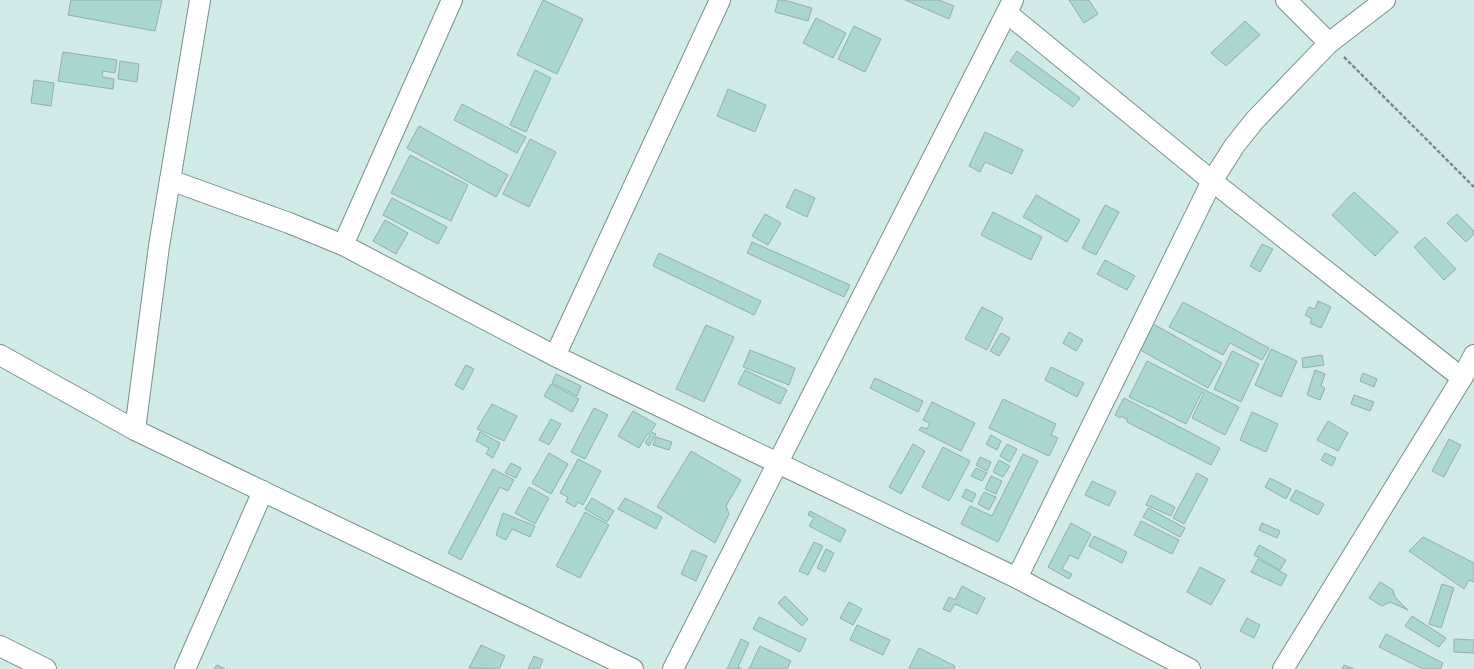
<svg xmlns="http://www.w3.org/2000/svg" width="1474" height="669" font-family="Arial,sans-serif">
  <rect width="100%" height="100%" fill="#d0ebe5"/>
  <g fill="#a9d7cd" stroke="#94afa9">
    <polygon points="71,0 162,0 155,31 68,15"/>
    <polygon points="543,0 583,19 557,74 517,55"/>
    <polygon points="778,0 784,0 812,8 808,21 775,12"/>
    <polygon points="905,0 939,0 954,6 949,19"/>
    <polygon points="1069,0 1089,0 1098,14 1084,23"/>
    <polygon points="816,18 846,33 833,58 803,43"/>
    <polygon points="1245,21 1260,35 1226,66 1211,53"/>
    <polygon points="854,26 881,39 865,72 838,59"/>
    <polygon points="1017,51 1080,98 1073,107 1010,61"/>
    <polygon points="63,52 117,60 115,73 103,71 102,77 114,79 113,89 58,81"/>
    <polygon points="120,61 139,64 137,82 118,79"/>
    <polygon points="535,70 551,78 526,132 510,125"/>
    <polygon points="34,80 54,83 51,106 31,103"/>
    <polygon points="728,89 766,105 755,132 717,116"/>
    <polygon points="462,104 526,137 517,153 454,120"/>
    <polygon points="419,126 508,175 496,197 407,148"/>
    <polygon points="985,132 1023,150 1012,174 985,162 980,172 969,166"/>
    <polygon points="530,139 556,152 529,207 503,194"/>
    <polygon points="410,155 468,185 451,221 391,193"/>
    <polygon points="795,189 815,198 807,217 786,207"/>
    <polygon points="1354,192 1398,232 1375,256 1332,215"/>
    <polygon points="1036,195 1080,220 1067,242 1023,217"/>
    <polygon points="392,198 447,227 438,244 383,215"/>
    <polygon points="1105,205 1119,212 1096,255 1082,248"/>
    <polygon points="993,212 1042,237 1031,260 981,235"/>
    <polygon points="765,214 781,223 768,245 752,236"/>
    <polygon points="1457,214 1474,231 1474,234 1466,242 1447,223"/>
    <polygon points="385,220 408,233 396,254 373,241"/>
    <polygon points="1425,237 1456,269 1444,280 1414,247"/>
    <polygon points="752,242 850,285 844,297 747,253"/>
    <polygon points="1262,244 1273,249 1260,272 1250,266"/>
    <polygon points="659,253 761,301 754,315 653,266"/>
    <polygon points="1105,260 1135,276 1127,290 1097,274"/>
    <polygon points="1318,301 1331,307 1321,328 1310,323 1312,319 1305,315 1309,307 1315,309"/>
    <polygon points="1183,302 1269,348 1262,360 1230,343 1223,355 1169,327"/>
    <polygon points="982,307 1003,318 987,350 965,339"/>
    <polygon points="1150,322 1222,363 1208,388 1135,347"/>
    <polygon points="706,325 734,337 704,402 676,389"/>
    <polygon points="1069,332 1083,340 1076,351 1063,343"/>
    <polygon points="1001,333 1010,338 999,356 990,351"/>
    <polygon points="1271,349 1297,361 1281,397 1255,385"/>
    <polygon points="750,350 795,368 789,385 743,367"/>
    <polygon points="1232,351 1259,364 1241,402 1214,389"/>
    <polygon points="1322,355 1324,365 1303,368 1302,358"/>
    <polygon points="1147,361 1239,407 1225,435 1192,418 1204,393 1202,392 1186,424 1150,406 1150,407 1129,397"/>
    <polygon points="466,365 474,369 463,390 455,385"/>
    <polygon points="1051,367 1084,383 1077,397 1045,380"/>
    <polygon points="745,370 787,390 780,404 738,384"/>
    <polygon points="1315,370 1325,374 1321,386 1325,388 1320,400 1307,395"/>
    <polygon points="1363,373 1377,379 1374,387 1360,381"/>
    <polygon points="556,374 581,386 577,396 552,383"/>
    <polygon points="875,378 923,401 918,412 870,388"/>
    <polygon points="551,384 579,399 572,412 544,396"/>
    <polygon points="1354,395 1374,402 1370,411 1351,404"/>
    <polygon points="1124,398 1220,448 1211,465 1127,422 1128,420 1121,416 1120,418 1115,415"/>
    <polygon points="1003,399 1056,424 1051,435 1058,438 1049,456 989,428"/>
    <polygon points="932,402 975,423 961,451 919,430 921,427 927,429 930,423 923,420"/>
    <polygon points="492,404 517,416 504,441 477,429"/>
    <polygon points="594,408 608,415 585,459 571,452"/>
    <polygon points="633,411 656,424 651,432 656,434 649,446 645,443 650,435 648,433 639,448 618,436"/>
    <polygon points="1252,412 1278,424 1266,452 1240,440"/>
    <polygon points="551,419 561,424 549,445 539,440"/>
    <polygon points="1328,421 1348,433 1338,451 1317,440"/>
    <polygon points="480,432 500,443 493,458 486,454 489,448 476,441"/>
    <polygon points="991,435 1001,441 997,450 986,444"/>
    <polygon points="656,437 672,442 669,450 653,445"/>
    <polygon points="1449,439 1461,445 1444,477 1432,471"/>
    <polygon points="913,444 925,451 901,494 889,487"/>
    <polygon points="1007,444 1017,449 1010,462 1000,456"/>
    <polygon points="943,447 970,461 949,501 922,487"/>
    <polygon points="691,451 741,480 726,506 729,514 715,543 657,507"/>
    <polygon points="549,453 568,464 551,494 532,483"/>
    <polygon points="1325,453 1336,458 1332,466 1321,460"/>
    <polygon points="1023,454 1038,461 998,542 961,524 970,506 992,516"/>
    <polygon points="980,457 991,462 987,471 976,465"/>
    <polygon points="578,459 601,471 583,505 578,502 575,507 566,502 568,497 560,493"/>
    <polygon points="999,460 1010,466 1003,477 993,472"/>
    <polygon points="511,463 521,468 516,478 505,473"/>
    <polygon points="976,468 987,473 982,481 971,476"/>
    <polygon points="493,469 514,480 508,491 500,487 461,560 448,553"/>
    <polygon points="1197,473 1208,479 1184,524 1173,518"/>
    <polygon points="991,476 1002,481 996,494 985,489"/>
    <polygon points="1270,478 1291,489 1286,499 1265,487"/>
    <polygon points="1092,481 1116,492 1109,506 1085,495"/>
    <polygon points="529,487 549,498 535,524 515,513"/>
    <polygon points="966,489 976,494 972,502 962,497"/>
    <polygon points="1296,490 1324,504 1318,515 1290,500"/>
    <polygon points="984,492 996,497 989,510 978,504"/>
    <polygon points="1151,495 1175,507 1171,516 1146,505"/>
    <polygon points="592,498 614,511 607,522 585,509"/>
    <polygon points="625,498 662,517 656,529 618,509"/>
    <polygon points="1148,508 1185,528 1180,537 1143,517"/>
    <polygon points="810,511 846,530 840,542 809,526 814,518 808,515"/>
    <polygon points="585,512 609,525 580,578 556,566"/>
    <polygon points="503,513 535,526 530,537 512,529 506,540 496,535"/>
    <polygon points="1141,521 1179,540 1172,554 1134,535"/>
    <polygon points="1071,523 1091,534 1078,559 1070,555 1062,569 1072,574 1069,579 1048,567"/>
    <polygon points="1262,523 1280,531 1277,538 1259,530"/>
    <polygon points="1094,536 1127,552 1122,563 1089,546"/>
    <polygon points="1423,537 1474,563 1474,582 1469,580 1464,589 1409,551"/>
    <polygon points="814,542 823,546 808,575 799,571"/>
    <polygon points="1259,545 1286,560 1280,570 1254,555"/>
    <polygon points="826,549 834,553 825,572 817,568"/>
    <polygon points="692,550 707,556 696,581 681,574"/>
    <polygon points="1258,559 1287,575 1281,586 1251,572"/>
    <polygon points="1200,567 1225,580 1211,605 1187,592"/>
    <polygon points="1380,582 1393,590 1395,597 1408,610 1390,602 1382,606 1369,598"/>
    <polygon points="1442,584 1454,588 1441,628 1429,624"/>
    <polygon points="962,586 985,598 977,614 955,604 950,612 943,609 949,597 955,600"/>
    <polygon points="785,596 808,619 802,626 778,603"/>
    <polygon points="849,602 862,609 853,625 840,618"/>
    <polygon points="1412,616 1446,638 1439,647 1405,626"/>
    <polygon points="759,617 806,639 800,652 753,629"/>
    <polygon points="1247,618 1260,625 1254,638 1240,631"/>
    <polygon points="857,625 890,640 883,655 850,640"/>
    <polygon points="1386,634 1443,663 1440,669 1423,669 1379,647"/>
    <polygon points="741,639 749,643 738,667 742,669 727,669"/>
    <polygon points="1454,639 1474,640 1474,653 1454,652"/>
    <polygon points="481,645 505,656 499,669 469,668"/>
    <polygon points="760,646 791,661 787,669 749,669"/>
    <polygon points="919,648 955,666 954,669 911,669 909,668"/>
    <polygon points="534,656 543,660 539,669 528,669"/>
    <polygon points="217,665 225,669 214,669"/>
    <polygon points="1344,665 1354,669 1342,669"/>
  </g>
  <g fill="none" stroke-linecap="round" stroke-linejoin="round">
    <defs>
      <g id="street">
        <polyline points="1286,0 1329,43"/>
        <polyline points="1007,13 1212,181 1462,378"/>
        <polyline points="170,180 289,223 343,245 555,356 1017,578 1190,669"/>
        <polyline points="343,245 452,0"/>
        <polyline points="0,355 135,430 633,669"/>
        <polyline points="555,356 720,0"/>
        <polyline points="135,430 159,246 200,0"/>
        <polyline points="1017,578 1212,181 1235,145 1255,120 1329,43 1385,0"/>
        <polyline points="0,646 46,669"/>
        <polyline points="185,669 263,491"/>
        <polyline points="673,669 1013,0"/>
        <polyline points="1283,669 1462,378 1474,355"/>
      </g>
    </defs>
    <use href="#street" stroke="#78918c" stroke-width="22"/>
    <polyline stroke="#7b8e89" stroke-width="2.5" stroke-dasharray="4 2" stroke-linecap="butt" points="1344,57 1474,187"/>
    <use href="#street" stroke="#fff" stroke-width="20"/>
  </g>
</svg>
